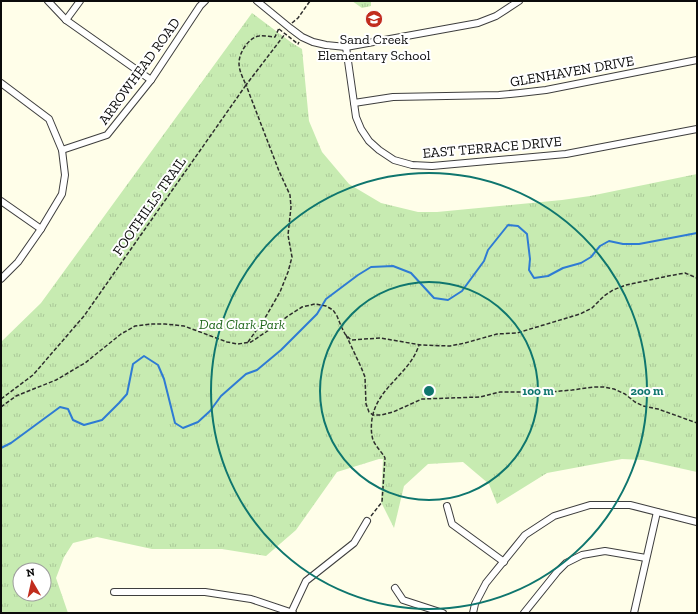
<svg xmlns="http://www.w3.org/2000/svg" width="698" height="614" font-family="'Zilla Slab',serif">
  <defs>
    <pattern id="park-tufts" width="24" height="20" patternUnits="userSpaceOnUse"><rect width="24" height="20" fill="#c7ebb1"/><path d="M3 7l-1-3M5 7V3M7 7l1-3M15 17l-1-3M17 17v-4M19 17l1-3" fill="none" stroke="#aac897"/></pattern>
  </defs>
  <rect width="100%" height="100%" fill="#fffee9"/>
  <g fill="url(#park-tufts)" fill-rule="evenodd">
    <polygon points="352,1 371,1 371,6 362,8"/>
    <path d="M252,13l40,30 10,6 7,72 13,31 27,32 32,19 37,9h19l125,-12 28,-4 107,-22v298l-54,-12 -21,-1 -75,14 -50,31 -8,-20 -26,-22 -35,2 -24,22 -10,42 -13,-26 2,-43h-4l-42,13 -41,58 -30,26 -44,-7h-70l-55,-12 -24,6 -9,14 -8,21 12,35h-67v-271l40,-39zM20,570h24v24h-24z"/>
  </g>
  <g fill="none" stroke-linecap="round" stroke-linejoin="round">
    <polyline stroke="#2e7bd4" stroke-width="2" points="1,448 11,443 60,407 68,409 73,420 84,425 102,420 119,403 127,394 133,364 144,356 158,365 164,379 175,423 183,428 198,422 210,411 221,396 246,374 257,370 281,350 317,314 326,299 358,275 371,267 393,266 411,273 434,298 448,300 462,291 484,261 488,250 508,225 518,226 527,234 530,259 529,270 534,278 548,276 563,268 581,263 591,257 600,246 609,241 623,244 639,244 697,233"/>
    <defs>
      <g id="minor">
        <polyline points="48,1 66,20 151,80"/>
        <polyline points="257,1 290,28 302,37 313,42 326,45 346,47 478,23 496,16 519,1"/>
        <polyline points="66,20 80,1"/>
        <polyline points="346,47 356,117 361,129 369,141 379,150 394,160 412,165 432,166 566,154 697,129"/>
        <polyline points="1,83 49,119 62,150 65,175 62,194 41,229 18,262 1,279"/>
        <polyline points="354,103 393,97 499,95 520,93 546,90 697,60"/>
        <polyline points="62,150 107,135 151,80 200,6 205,1"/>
        <polyline points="1,201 41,229"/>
        <polyline points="447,506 452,524 504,562"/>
        <polyline points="395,588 403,600 443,613"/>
        <polyline points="114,592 205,592 251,599 293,613"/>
        <polyline points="291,613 306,581 354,543 367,521"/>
        <polyline points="473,613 475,604 486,583 525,535 554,516 590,505 630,505 697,522"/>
        <polyline points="524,613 557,572 566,563 582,555 605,551 646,558"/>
        <polyline points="634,613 657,512"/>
      </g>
    </defs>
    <use href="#minor" stroke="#3e3e3e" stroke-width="8"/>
    <g stroke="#2d2d2d" stroke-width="1.5" stroke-dasharray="4 2" stroke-linecap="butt">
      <polyline points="292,23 298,18 310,1"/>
      <polyline points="279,29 298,44 299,42"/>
      <polyline points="346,335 361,367 365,377 366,404 369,412 373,415 381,415 393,412 422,399 480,397 500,392 550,392 572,390 594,387 604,387 614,389 625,394 635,402 643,406 658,409 697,423"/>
      <polyline points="248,342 265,318 280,292 288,272 292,257 288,235 291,207 290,195 279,171 246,85 285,34"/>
      <path d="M1,399l32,-24 51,-59 162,-231c-3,-7 -7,-14 -7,-22 0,-10 9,-25 20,-27 4,-1 11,1 16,1l4,-9"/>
      <polyline points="1,407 16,396 56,380 85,363 121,334 135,326 151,324 165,324 184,326 227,342 238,344 251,342 266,332 288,316 302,307 315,304 326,306 333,310 337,316 341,326 345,334 351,340 380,338 421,345 450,346 465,343 497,334 517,333 580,314 592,308 604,296 613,290 626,285 668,276 685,273 697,278"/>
      <path d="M371,516l11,-14 3,-44c-3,-6 -9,-11 -12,-18 -2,-7 -2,-14 -1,-21 5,-32 38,-45 47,-74"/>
    </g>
    <use href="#minor" stroke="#fff" stroke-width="6"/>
  </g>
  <g fill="none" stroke="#0f766e" stroke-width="2">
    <circle cx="429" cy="391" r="109"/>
    <circle cx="429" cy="391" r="218"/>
  </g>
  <defs>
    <symbol id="school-disc" viewBox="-11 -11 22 22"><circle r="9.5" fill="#c12c1d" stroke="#fff"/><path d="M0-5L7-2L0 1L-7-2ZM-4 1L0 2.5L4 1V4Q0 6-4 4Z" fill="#fff"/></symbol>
  </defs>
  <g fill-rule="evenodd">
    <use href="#school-disc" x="364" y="9" width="20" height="20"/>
  </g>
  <g text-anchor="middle" stroke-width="4" stroke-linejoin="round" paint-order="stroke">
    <g font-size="14" fill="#0b0b0b" stroke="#fff">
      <text x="374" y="44">Sand Creek<tspan x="374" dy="16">Elementary School</tspan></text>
    </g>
    <g font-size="14" fill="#0b0b0b" stroke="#fff">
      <text transform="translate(139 71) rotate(-54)" y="5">ARROWHEAD ROAD</text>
      <text transform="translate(572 71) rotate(-10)" y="5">GLENHAVEN DRIVE</text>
      <text transform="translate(492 147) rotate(-5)" y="5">EAST TERRACE DRIVE</text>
      <text transform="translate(149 206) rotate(-55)" y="5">FOOTHILLS TRAIL</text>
    </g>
    <g font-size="14" font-style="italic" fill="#1e6519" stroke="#fff">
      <text x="242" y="329">Dad Clark Park</text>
    </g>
  </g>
  <circle cx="429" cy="391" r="6" fill="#0f766e" stroke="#fff" stroke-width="2"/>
  <g font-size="12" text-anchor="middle" font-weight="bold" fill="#0f766e" stroke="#fff" stroke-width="4" stroke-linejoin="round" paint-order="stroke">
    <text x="538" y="395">100 m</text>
    <text x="647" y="395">200 m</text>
  </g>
  <rect width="698" height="614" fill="none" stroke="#0b0b0b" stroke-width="4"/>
  <g transform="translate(32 582) rotate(351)"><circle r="19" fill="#ffffff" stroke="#9d9d9d"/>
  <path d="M0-3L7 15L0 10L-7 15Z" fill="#c12c1d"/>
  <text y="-6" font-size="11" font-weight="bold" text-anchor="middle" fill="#0b0b0b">N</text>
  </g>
</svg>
